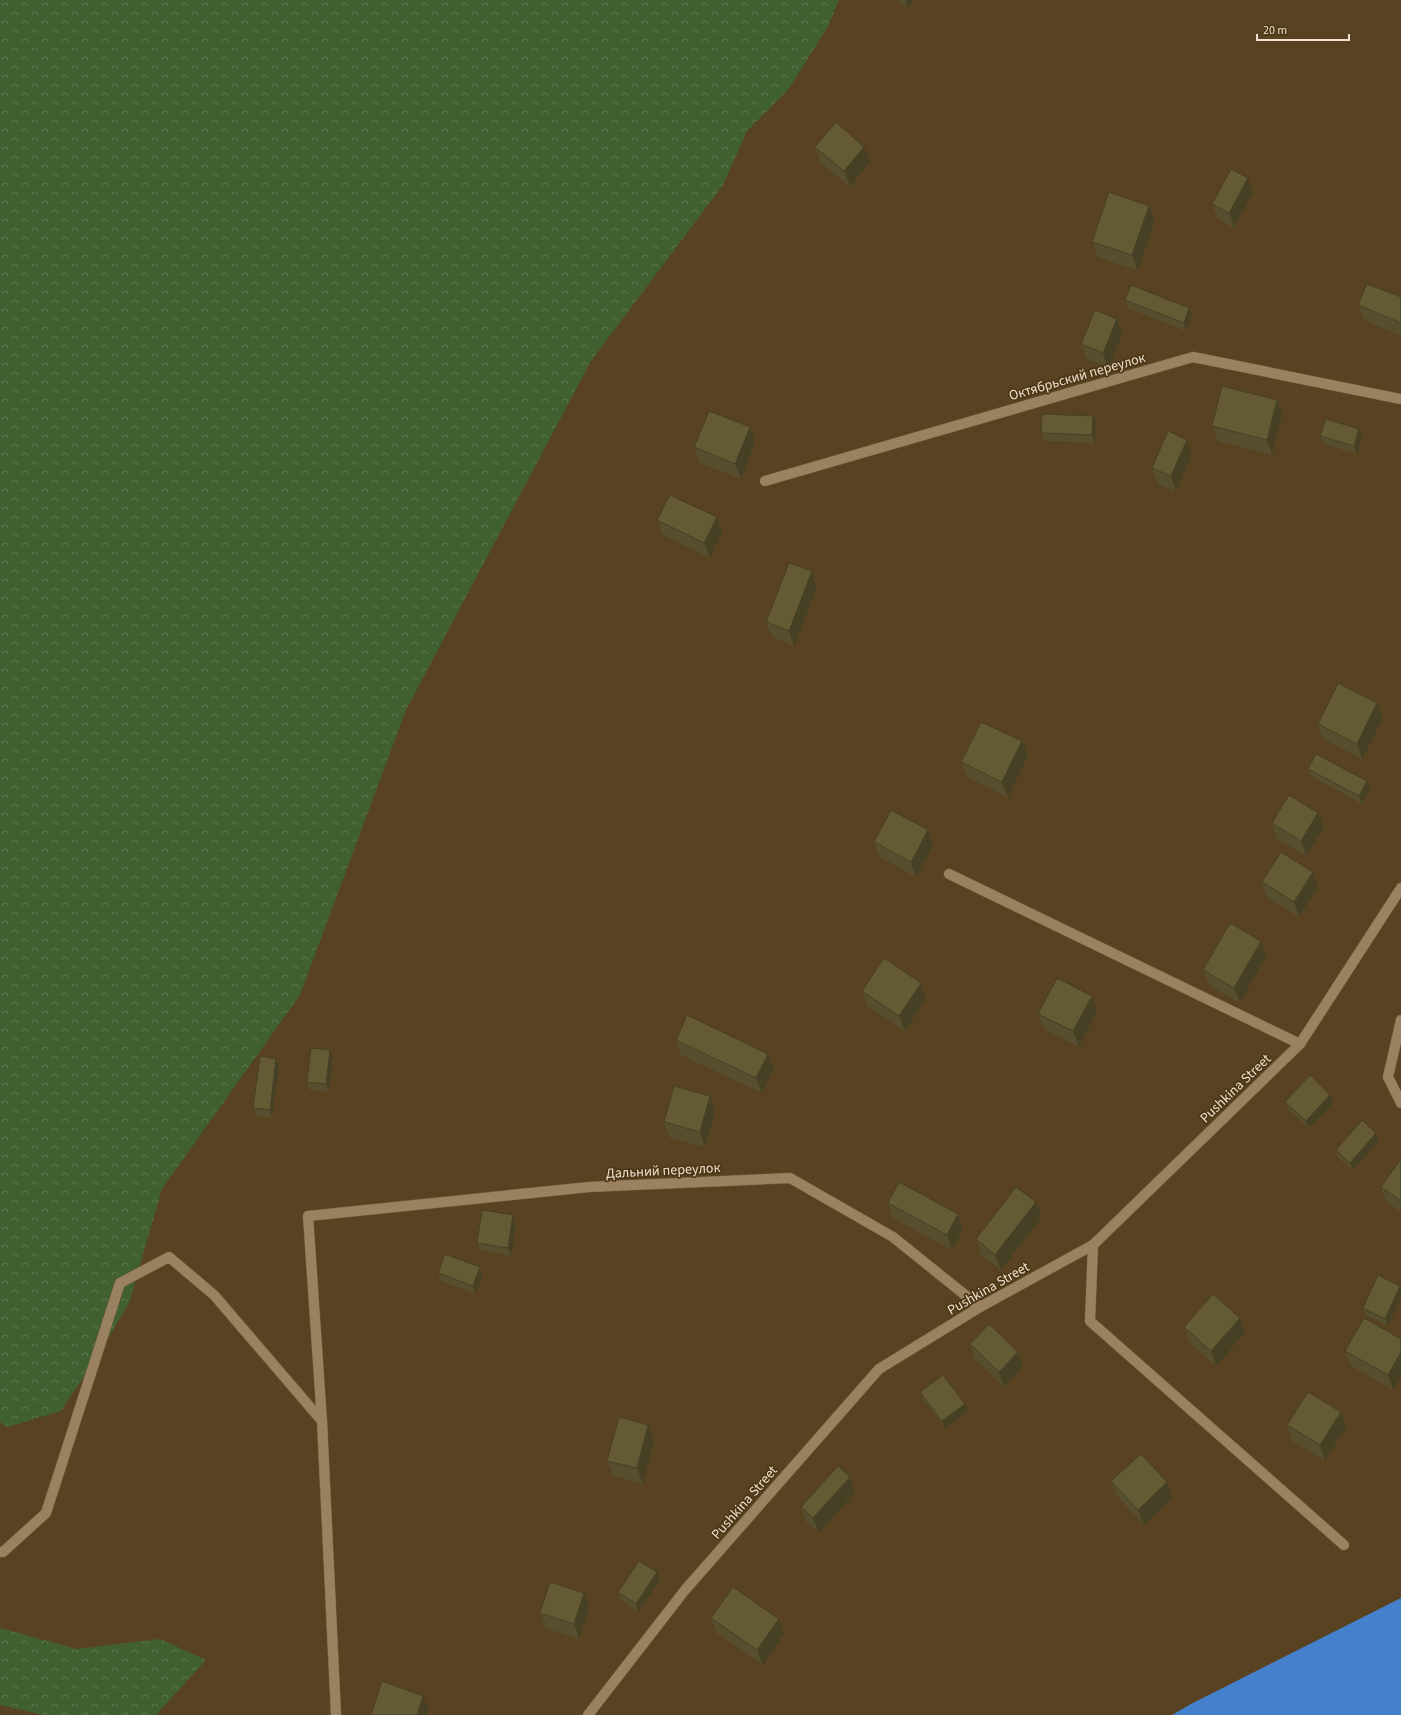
<svg xmlns="http://www.w3.org/2000/svg" width="1401" height="1715" font-family="'Source Sans 3',sans-serif">
  <defs>
    <pattern id="forest-crowns" width="20" height="18" patternUnits="userSpaceOnUse"><rect width="20" height="18" fill="#416031"/><path d="M2 6a3 3 0 1 1 6 0M12 15a3 3 0 1 1 6 0" fill="none" stroke="#5d764e"/></pattern>
  </defs>
  <rect width="100%" height="100%" fill="#584221"/>
  <g fill="url(#forest-crowns)">
    <polygon points="0,0 839,0 827,28 788,90 747,131 723,185 591,361 406,710 300,995 162,1189 129,1303 100,1352 61,1411 7,1427 0,1422"/>
    <polygon points="0,1628 77,1649 160,1639 206,1660 156,1715 44,1715 0,1705"/>
  </g>
  <polygon fill="#4580cd" points="1401,1598 1401,1715 1172,1715 1191,1704"/>
  <g fill="none" stroke-linecap="round" stroke-linejoin="round">
    <defs>
      <g id="minor">
        <polyline points="765,481 1193,357 1401,399"/>
        <polyline points="949,874 1300,1044"/>
        <polyline points="1401,1020 1388,1077 1401,1103"/>
        <polyline points="1093,1245 1090,1321 1344,1545"/>
        <polyline points="322,1421 308,1216 589,1187 790,1178 893,1237 980,1307"/>
        <polyline points="0,1552 3,1552 46,1513 120,1283 169,1257 214,1295 322,1421 336,1715"/>
        <polyline points="588,1715 685,1590 879,1369 980,1307 1093,1245 1300,1044 1401,888"/>
      </g>
    </defs>
    <use href="#minor" stroke="#725f41" stroke-width="11"/>
    <use href="#minor" stroke="#9a815f" stroke-width="10"/>
  </g>
  <g fill="#564e2e">
    <polygon points="897,0 913,0 908,8"/>
    <polygon points="815,147 870,162 850,187 820,162"/>
    <polygon points="1253,193 1234,228 1218,219 1212,204"/>
    <polygon points="1155,221 1138,271 1098,257 1092,242"/>
    <polygon points="1401,297 1401,336 1364,320 1358,305"/>
    <polygon points="1125,300 1192,316 1186,331 1128,308"/>
    <polygon points="1117,319 1122,334 1108,368 1087,359 1081,344"/>
    <polygon points="1282,415 1272,455 1218,441 1212,426"/>
    <polygon points="1096,424 1095,443 1044,441 1041,433"/>
    <polygon points="750,427 755,442 741,479 700,463 694,447"/>
    <polygon points="1320,436 1362,437 1357,454 1323,444"/>
    <polygon points="1192,455 1176,492 1158,484 1152,468"/>
    <polygon points="717,517 722,533 710,558 663,535 657,520"/>
    <polygon points="812,571 817,587 794,646 772,637 766,622"/>
    <polygon points="1377,703 1383,718 1362,759 1323,739 1318,724"/>
    <polygon points="1022,741 1028,756 1008,797 967,777 961,762"/>
    <polygon points="1308,769 1367,781 1370,789 1362,804 1311,776"/>
    <polygon points="1272,823 1324,828 1306,856 1277,839"/>
    <polygon points="928,830 933,845 916,877 880,857 874,842"/>
    <polygon points="1313,872 1318,887 1299,917 1267,897 1262,882"/>
    <polygon points="1261,941 1266,956 1240,1003 1209,985 1203,970"/>
    <polygon points="862,991 926,999 905,1031 867,1006"/>
    <polygon points="1097,1011 1079,1047 1044,1029 1038,1014"/>
    <polygon points="676,1040 774,1069 762,1093 681,1055"/>
    <polygon points="330,1050 333,1058 329,1092 310,1090 307,1082"/>
    <polygon points="276,1059 279,1066 272,1118 256,1116 253,1108"/>
    <polygon points="1330,1095 1333,1103 1309,1128 1288,1109 1285,1102"/>
    <polygon points="715,1111 705,1147 670,1138 664,1122"/>
    <polygon points="1376,1133 1379,1141 1353,1170 1338,1158 1336,1150"/>
    <polygon points="1401,1159 1401,1212 1387,1202 1381,1187"/>
    <polygon points="1036,1202 1042,1217 1001,1270 981,1255 976,1239"/>
    <polygon points="888,1203 958,1214 963,1229 952,1250 893,1218"/>
    <polygon points="513,1215 516,1223 511,1256 480,1250 477,1243"/>
    <polygon points="480,1267 483,1275 475,1294 441,1281 438,1273"/>
    <polygon points="1401,1289 1401,1297 1388,1326 1366,1316 1363,1308"/>
    <polygon points="1240,1318 1245,1333 1216,1366 1189,1342 1184,1327"/>
    <polygon points="1401,1339 1401,1377 1393,1390 1351,1366 1345,1351"/>
    <polygon points="970,1344 1023,1367 1004,1387 975,1359"/>
    <polygon points="920,1392 965,1404 968,1411 945,1428 923,1400"/>
    <polygon points="1341,1412 1346,1427 1325,1461 1292,1441 1287,1425"/>
    <polygon points="648,1425 654,1440 643,1484 613,1476 607,1461"/>
    <polygon points="1111,1481 1173,1498 1144,1525 1117,1496"/>
    <polygon points="855,1492 819,1533 806,1522 801,1507"/>
    <polygon points="660,1580 638,1612 621,1600 618,1592"/>
    <polygon points="589,1608 579,1639 545,1628 540,1613"/>
    <polygon points="711,1618 784,1634 763,1665 717,1633"/>
  </g>
  <g fill="#464025">
    <polygon points="905,0 913,0 908,8"/>
    <polygon points="864,147 870,162 850,187 844,171"/>
    <polygon points="1248,178 1253,193 1234,228 1229,213"/>
    <polygon points="1149,206 1155,221 1138,271 1132,255"/>
    <polygon points="1189,308 1192,316 1186,331 1184,323"/>
    <polygon points="1117,319 1122,334 1108,368 1103,353"/>
    <polygon points="1277,400 1282,415 1272,455 1267,440"/>
    <polygon points="1093,416 1096,424 1095,443 1092,435"/>
    <polygon points="750,427 755,442 741,479 735,464"/>
    <polygon points="1359,429 1362,437 1357,454 1354,446"/>
    <polygon points="1187,440 1192,455 1176,492 1171,476"/>
    <polygon points="717,517 722,533 710,558 704,543"/>
    <polygon points="812,571 817,587 794,646 789,631"/>
    <polygon points="1377,703 1383,718 1362,759 1357,744"/>
    <polygon points="1022,741 1028,756 1008,797 1002,782"/>
    <polygon points="1367,781 1370,789 1362,804 1359,796"/>
    <polygon points="1318,813 1324,828 1306,856 1301,841"/>
    <polygon points="928,830 933,845 916,877 911,862"/>
    <polygon points="1313,872 1318,887 1299,917 1294,902"/>
    <polygon points="1261,941 1266,956 1240,1003 1234,988"/>
    <polygon points="921,983 926,999 905,1031 899,1016"/>
    <polygon points="1092,996 1097,1011 1079,1047 1073,1031"/>
    <polygon points="330,1050 333,1058 329,1092 326,1084"/>
    <polygon points="768,1054 774,1069 762,1093 756,1078"/>
    <polygon points="276,1059 279,1066 272,1118 270,1110"/>
    <polygon points="1330,1095 1333,1103 1309,1128 1306,1121"/>
    <polygon points="710,1096 715,1111 705,1147 700,1132"/>
    <polygon points="1376,1133 1379,1141 1353,1170 1350,1163"/>
    <polygon points="1036,1202 1042,1217 1001,1270 995,1255"/>
    <polygon points="958,1214 963,1229 952,1250 947,1235"/>
    <polygon points="513,1215 516,1223 511,1256 508,1248"/>
    <polygon points="480,1267 483,1275 475,1294 473,1286"/>
    <polygon points="1400,1286 1401,1289 1401,1297 1388,1326 1385,1319"/>
    <polygon points="1240,1318 1245,1333 1216,1366 1211,1351"/>
    <polygon points="1018,1352 1023,1367 1004,1387 999,1372"/>
    <polygon points="1401,1352 1401,1377 1393,1390 1388,1375"/>
    <polygon points="965,1404 968,1411 945,1428 942,1421"/>
    <polygon points="1341,1412 1346,1427 1325,1461 1320,1445"/>
    <polygon points="648,1425 654,1440 643,1484 637,1468"/>
    <polygon points="850,1477 855,1492 819,1533 813,1518"/>
    <polygon points="1167,1482 1173,1498 1144,1525 1138,1510"/>
    <polygon points="657,1572 660,1580 638,1612 636,1604"/>
    <polygon points="584,1593 589,1608 579,1639 574,1624"/>
    <polygon points="779,1619 784,1634 763,1665 757,1650"/>
    <polygon points="423,1696 429,1711 428,1715 417,1715"/>
  </g>
  <g fill="#645b35" stroke="#464025">
    <polygon points="836,122 864,147 844,171 815,147"/>
    <polygon points="1231,169 1248,178 1229,213 1212,204"/>
    <polygon points="1109,192 1149,206 1132,255 1092,242"/>
    <polygon points="1367,284 1401,297 1401,323 1358,305"/>
    <polygon points="1131,285 1189,308 1184,323 1125,300"/>
    <polygon points="1095,310 1117,319 1103,353 1081,344"/>
    <polygon points="1222,386 1277,400 1267,440 1212,426"/>
    <polygon points="709,411 750,427 735,464 694,447"/>
    <polygon points="1042,414 1093,416 1092,435 1041,433"/>
    <polygon points="1326,419 1359,429 1354,446 1320,436"/>
    <polygon points="1168,431 1187,440 1171,476 1152,468"/>
    <polygon points="670,495 717,517 704,543 657,520"/>
    <polygon points="789,563 812,571 789,631 766,622"/>
    <polygon points="1338,683 1377,703 1357,744 1318,724"/>
    <polygon points="981,722 1022,741 1002,782 961,762"/>
    <polygon points="1316,754 1367,781 1359,796 1308,769"/>
    <polygon points="1289,795 1318,813 1301,841 1272,823"/>
    <polygon points="891,810 928,830 911,862 874,842"/>
    <polygon points="1281,852 1313,872 1294,902 1262,882"/>
    <polygon points="1230,923 1261,941 1234,988 1203,970"/>
    <polygon points="884,958 921,983 899,1016 862,991"/>
    <polygon points="1057,978 1092,996 1073,1031 1038,1014"/>
    <polygon points="687,1015 768,1054 756,1078 676,1040"/>
    <polygon points="311,1048 330,1050 326,1084 307,1082"/>
    <polygon points="260,1056 276,1059 270,1110 253,1108"/>
    <polygon points="1310,1075 1330,1095 1306,1121 1285,1102"/>
    <polygon points="674,1086 710,1096 700,1132 664,1122"/>
    <polygon points="1362,1120 1376,1133 1350,1163 1336,1150"/>
    <polygon points="1401,1159 1401,1201 1381,1187"/>
    <polygon points="899,1182 958,1214 947,1235 888,1203"/>
    <polygon points="1016,1187 1036,1202 995,1255 976,1239"/>
    <polygon points="482,1210 513,1215 508,1248 477,1243"/>
    <polygon points="445,1254 480,1267 473,1286 438,1273"/>
    <polygon points="1378,1275 1400,1286 1385,1319 1363,1308"/>
    <polygon points="1213,1294 1240,1318 1211,1351 1184,1327"/>
    <polygon points="1364,1318 1401,1339 1401,1352 1388,1375 1345,1351"/>
    <polygon points="989,1324 1018,1352 999,1372 970,1344"/>
    <polygon points="943,1375 965,1404 942,1421 920,1392"/>
    <polygon points="1308,1392 1341,1412 1320,1445 1287,1425"/>
    <polygon points="619,1417 648,1425 637,1468 607,1461"/>
    <polygon points="1141,1454 1167,1482 1138,1510 1111,1481"/>
    <polygon points="838,1466 850,1477 813,1518 801,1507"/>
    <polygon points="639,1561 657,1572 636,1604 618,1592"/>
    <polygon points="550,1582 584,1593 574,1624 540,1613"/>
    <polygon points="733,1587 779,1619 757,1650 711,1618"/>
    <polygon points="382,1681 423,1696 417,1715 371,1715"/>
  </g>
  <g text-anchor="middle" stroke-width="3.5" stroke-linejoin="round" paint-order="stroke">
    <g font-size="14" fill="#ede0ce" stroke="#4d3716">
      <text transform="translate(1077 376) rotate(-16)" y="5">Октябрьский переулок</text>
      <text transform="translate(1235 1088) rotate(-44)" y="5">Pushkina Street</text>
      <text transform="translate(663 1170) rotate(-3)" y="5">Дальний переулок</text>
      <text transform="translate(988 1288) rotate(-30)" y="5">Pushkina Street</text>
      <text transform="translate(744 1502) rotate(-49)" y="5">Pushkina Street</text>
    </g>
  </g>
  <path d="M1257 34v6h92v-6" fill="none" stroke="#ede0ce" stroke-width="2"/>
  <text x="1263" y="34" font-size="12" fill="#ede0ce" stroke="#4d3716" stroke-width="3" paint-order="stroke">20 m</text>
</svg>
